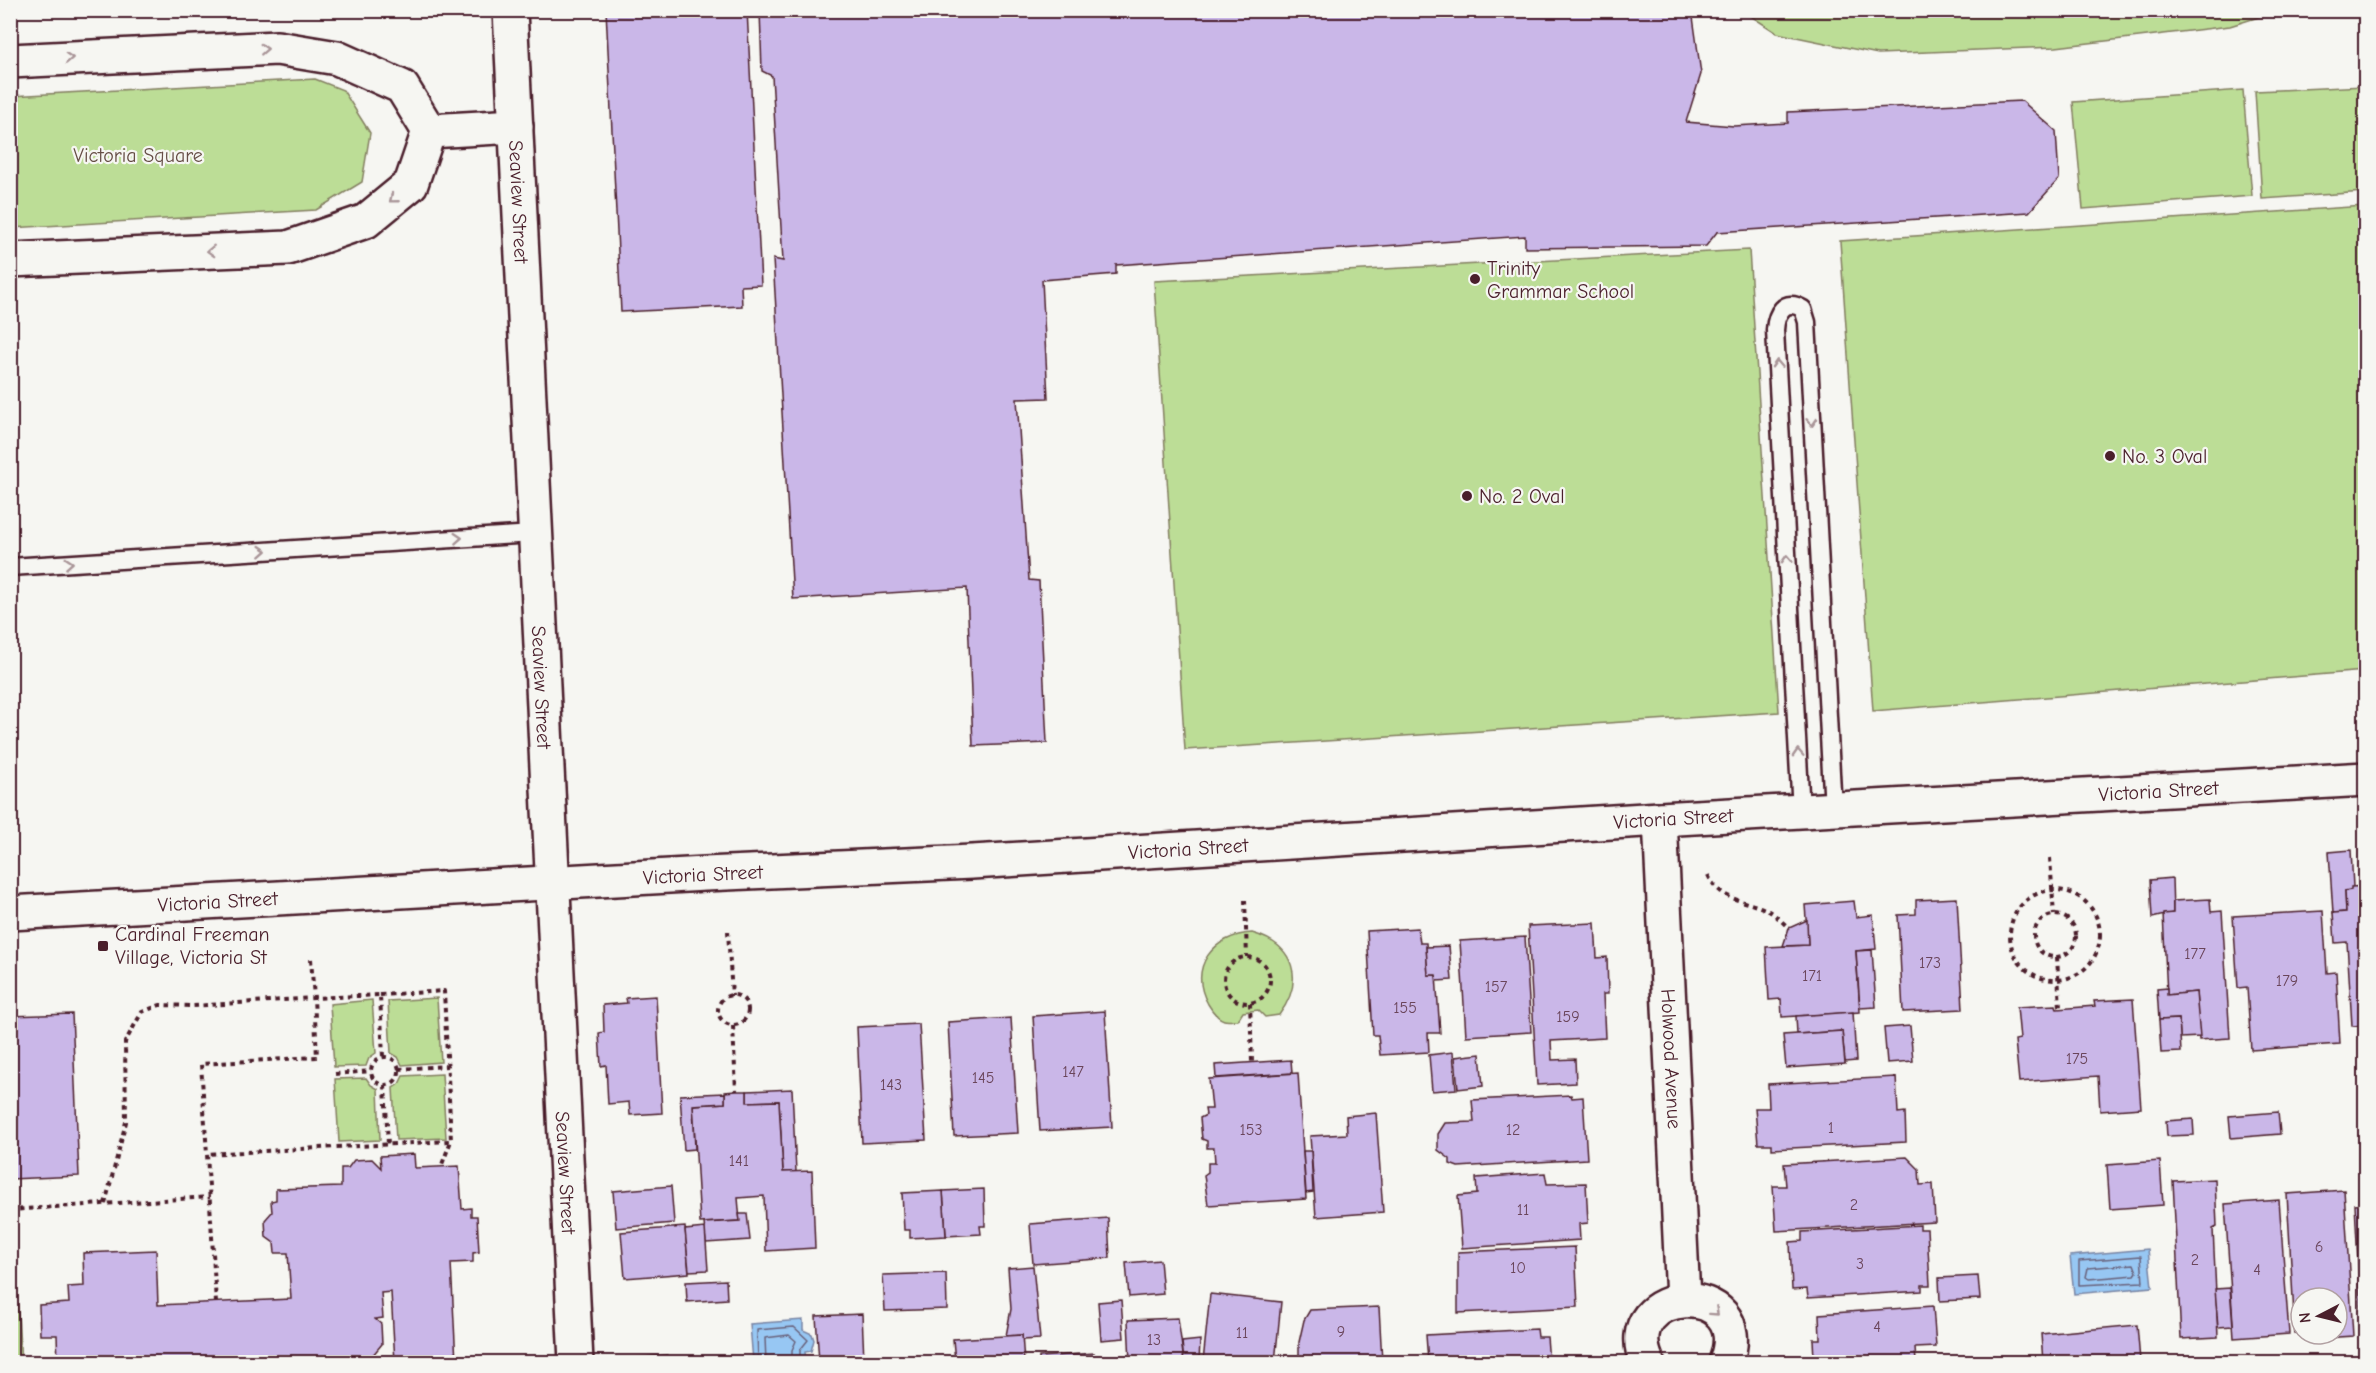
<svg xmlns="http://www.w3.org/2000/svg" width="2376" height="1373" font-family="'Comic Neue',sans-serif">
  <rect width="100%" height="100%" fill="#f6f6f2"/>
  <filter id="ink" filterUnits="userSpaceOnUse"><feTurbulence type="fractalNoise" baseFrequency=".0167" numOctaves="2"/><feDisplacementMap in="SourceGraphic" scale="12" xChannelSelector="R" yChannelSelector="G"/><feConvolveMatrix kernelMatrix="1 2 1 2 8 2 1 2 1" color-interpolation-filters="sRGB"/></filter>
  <g filter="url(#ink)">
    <g fill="#bcdd96" stroke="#837e60" stroke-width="1.5">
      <polygon points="1743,11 2278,11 2230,26 2056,47 1878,54 1777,33"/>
      <polygon points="315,79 343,90 370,133 362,182 316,210 11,228 11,96"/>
      <polygon points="2365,86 2365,192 2262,199 2255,91"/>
      <polygon points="2243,90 2252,196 2083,209 2073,102"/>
      <polygon points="2365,206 2365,671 1873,711 1840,241"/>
      <polygon points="1749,250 1779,712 1185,750 1154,281"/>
      <path d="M1252,933c43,12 53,47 27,82l-14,2 -7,-7 -15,2 -5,8c-4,0 -11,1 -14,0 -7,-2 -13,-11 -16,-16 -21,-37 6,-69 44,-71z"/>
      <polygon points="437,998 441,1062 402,1065 398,1057 391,1053 388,1001"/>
      <polygon points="372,1000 376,1053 369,1058 366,1066 334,1067 330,1004"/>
      <polygon points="442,1074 446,1138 396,1140 393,1088 399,1084 403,1076"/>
      <polygon points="366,1078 371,1085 378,1089 380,1140 339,1142 335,1079"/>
      <polygon points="12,1220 21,1362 11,1362"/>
    </g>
    <g fill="#97c7f3" stroke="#7884a3" stroke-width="1.5">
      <polygon points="2148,1249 2152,1287 2074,1294 2070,1256"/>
      <polygon points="803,1320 803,1330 812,1334 814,1340 811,1351 805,1352 806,1362 753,1362 750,1324"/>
    </g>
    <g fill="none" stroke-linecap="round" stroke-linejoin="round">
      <g stroke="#69627b" stroke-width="1.5">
        <polygon points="2141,1256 2143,1282 2079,1285 2079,1261"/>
        <polygon points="2134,1264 2137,1272 2135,1275 2089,1279 2086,1277 2088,1268"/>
        <polyline points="758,1362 757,1330 794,1327 808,1340 800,1350 800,1362"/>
        <polyline points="766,1362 765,1338 789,1335 796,1341 792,1350 792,1362"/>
      </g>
    </g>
    <g fill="#cab7e8" stroke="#4a1f2b" stroke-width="1.5">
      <polygon points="606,10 747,10 761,285 741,286 742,306 621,312"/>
      <polygon points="760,10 1692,10 1701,74 1686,122 1734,126 1788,123 1788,112 2022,101 2056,131 2059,179 2029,212 1717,232 1706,246 1525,248 1525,236 1116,265 1116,274 1042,280 1048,398 1017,399 1029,580 1039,581 1047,743 973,746 967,588 793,599 773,259 783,261 772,76 762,71"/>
      <polygon points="2351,850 2353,887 2351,890 2345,891 2346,912 2333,913 2329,852"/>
      <polygon points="2172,878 2173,913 2152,918 2150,880"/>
      <polygon points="2366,886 2366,1025 2352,1026 2347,942 2335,943 2333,913 2346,912 2345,891 2351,890 2351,887"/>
      <polygon points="1957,898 1963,1009 1903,1012 1898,915 1916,914 1916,900"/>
      <polygon points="2210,899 2211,912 2222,911 2230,1038 2199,1040 2196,992 2167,995 2163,914 2173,913 2173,901"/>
      <polygon points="1854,901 1856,917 1873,915 1876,949 1856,951 1860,1012 1782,1017 1781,999 1769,1000 1766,947 1808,945 1805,905"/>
      <polygon points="2323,911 2327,973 2336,972 2340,1044 2251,1050 2247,987 2238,988 2233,916"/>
      <polygon points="1807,920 1808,945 1783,946 1789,928"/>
      <polygon points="1595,923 1597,958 1607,957 1608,994 1603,994 1605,1038 1551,1041 1552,1060 1575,1059 1576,1083 1537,1085 1528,926"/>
      <polygon points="1418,928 1420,943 1426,943 1428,975 1436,975 1440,1033 1428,1033 1429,1052 1380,1055 1378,1035 1373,1035 1367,931"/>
      <polygon points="1525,937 1531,1032 1466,1036 1460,941"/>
      <polygon points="1449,946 1452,980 1437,981 1436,975 1428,975 1426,947"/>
      <polygon points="1872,950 1876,1007 1860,1008 1856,951"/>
      <polygon points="2167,988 2167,995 2196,992 2200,1037 2180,1038 2179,1019 2159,1020 2157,989"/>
      <polygon points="656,996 662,1113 630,1115 629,1102 608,1104 606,1065 601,1066 599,1033 604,1032 603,1005 627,1003 626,998"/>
      <polygon points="2133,999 2141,1108 2100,1111 2098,1076 2019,1082 2015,1040 2020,1039 2017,1007 2056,1005 2057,1009 2095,1006 2094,1001"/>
      <polygon points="1105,1011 1112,1127 1040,1131 1033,1016"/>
      <polygon points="1853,1012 1856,1061 1845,1062 1842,1031 1797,1034 1796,1016"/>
      <polygon points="72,1014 79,1176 10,1179 10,1016"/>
      <polygon points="1011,1018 1018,1133 954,1136 948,1022"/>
      <polygon points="2179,1019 2181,1052 2161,1053 2159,1020"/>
      <polygon points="919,1024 926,1140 862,1143 857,1027"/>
      <polygon points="1910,1026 1913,1061 1887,1063 1884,1028"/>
      <polygon points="1842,1031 1845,1064 1786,1068 1783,1035"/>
      <polygon points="1453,1052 1456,1089 1432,1091 1429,1055"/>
      <polygon points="1480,1054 1483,1086 1458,1089 1455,1057"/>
      <polygon points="1291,1060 1292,1073 1216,1078 1215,1065"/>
      <polygon points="1298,1073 1306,1199 1208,1205 1204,1175 1208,1172 1208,1163 1215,1163 1214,1148 1207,1148 1207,1141 1202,1139 1200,1118 1206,1115 1205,1109 1212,1109 1209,1079"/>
      <polygon points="1896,1077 1898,1113 1905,1112 1906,1142 1772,1149 1772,1144 1758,1144 1755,1108 1769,1108 1768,1084"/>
      <polygon points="792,1089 796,1172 783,1172 779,1101 747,1102 747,1091"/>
      <polygon points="736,1091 747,1091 747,1102 779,1101 783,1172 812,1171 815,1248 766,1251 764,1196 738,1198 740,1221 700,1223 693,1105 725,1103 725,1092"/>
      <polygon points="725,1093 725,1103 693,1105 695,1149 684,1150 680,1095"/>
      <polygon points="1571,1095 1572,1098 1583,1097 1587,1159 1458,1167 1450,1164 1450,1159 1438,1150 1438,1134 1445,1123 1474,1122 1472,1100"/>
      <polygon points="2278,1112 2280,1134 2231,1138 2229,1116"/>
      <polygon points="1376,1113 1383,1212 1316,1217 1310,1136 1347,1134 1346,1116"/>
      <polygon points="2193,1119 2194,1135 2167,1136 2166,1121"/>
      <polygon points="1303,1151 1311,1151 1313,1192 1306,1193"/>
      <polygon points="414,1154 415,1168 459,1166 462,1209 471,1208 471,1216 477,1216 479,1252 473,1253 473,1262 451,1263 456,1362 395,1362 391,1292 381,1293 383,1318 375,1319 381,1324 382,1344 372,1356 360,1356 361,1362 58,1362 57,1335 40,1335 39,1305 69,1303 68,1287 84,1286 83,1253 156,1250 158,1305 291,1299 288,1253 275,1253 274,1243 266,1237 265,1220 272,1212 271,1201 276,1200 276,1189 341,1187 341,1168 348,1168 354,1160 372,1159 381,1168 380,1156"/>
      <polygon points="1907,1157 1919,1169 1920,1185 1933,1184 1935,1222 1776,1231 1773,1186 1786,1186 1784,1164"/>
      <polygon points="2160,1161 2163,1205 2110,1209 2107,1165"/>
      <polygon points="1545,1173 1547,1184 1586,1183 1588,1223 1579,1224 1580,1240 1462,1248 1458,1196 1477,1194 1476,1178"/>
      <polygon points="2215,1179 2217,1227 2213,1229 2218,1337 2181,1339 2173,1181"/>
      <polygon points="671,1186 674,1223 616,1228 613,1191"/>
      <polygon points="984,1189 985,1226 980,1226 981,1234 946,1236 943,1191"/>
      <polygon points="2344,1190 2353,1336 2323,1338 2323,1334 2337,1334 2337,1298 2301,1298 2301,1333 2295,1333 2287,1194"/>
      <polygon points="943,1191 946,1236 910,1238 910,1230 904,1230 902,1193"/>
      <polygon points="2279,1200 2289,1334 2234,1338 2225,1204"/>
      <polygon points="2366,1203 2366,1321 2361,1322 2355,1204"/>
      <polygon points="739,1214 747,1214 750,1240 706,1243 704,1223 740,1221"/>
      <polygon points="1108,1218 1110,1258 1033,1264 1030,1224"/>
      <polygon points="1920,1225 1920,1229 1927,1229 1930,1285 1922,1285 1922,1291 1808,1298 1807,1289 1792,1290 1790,1242 1802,1241 1802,1232"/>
      <polygon points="685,1227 689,1273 625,1278 621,1232"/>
      <polygon points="705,1228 708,1270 689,1271 685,1230"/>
      <polygon points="1575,1247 1578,1307 1458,1313 1458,1252"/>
      <polygon points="1160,1260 1163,1294 1129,1297 1126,1263"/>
      <polygon points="1033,1266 1040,1339 1022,1340 1022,1335 1006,1336 1011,1309 1008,1268"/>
      <polygon points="946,1273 947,1309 885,1311 883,1275"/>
      <polygon points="1978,1276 1980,1299 1940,1301 1939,1278"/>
      <polygon points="726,1280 727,1299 687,1302 686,1282"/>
      <polygon points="2230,1288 2233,1326 2218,1327 2215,1289"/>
      <polygon points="1210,1294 1281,1302 1275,1362 1203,1362"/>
      <polygon points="1121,1300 1124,1338 1101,1340 1098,1302"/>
      <polygon points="1933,1306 1936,1347 1915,1348 1916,1362 1818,1362 1814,1359 1813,1339 1820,1339 1819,1314"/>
      <polygon points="1379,1307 1382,1362 1299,1362 1299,1342 1304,1320 1310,1310"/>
      <polygon points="862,1314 864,1360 819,1362 816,1316"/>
      <polygon points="1178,1318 1184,1362 1130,1362 1128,1320"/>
      <polygon points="2137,1325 2140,1361 2043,1362 2041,1334"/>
      <polygon points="1537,1329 1538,1337 1547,1337 1549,1362 1428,1362 1426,1335"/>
      <polygon points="1022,1335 1024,1362 955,1362 953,1339"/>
      <polygon points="1200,1340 1199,1362 1184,1362 1182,1342"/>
      <polygon points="1094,1353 1094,1359 1111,1358 1112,1362 1039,1362 1039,1357"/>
      <polygon points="667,1355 668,1362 609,1362 609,1360"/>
      <polygon points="939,1359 939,1362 905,1362 905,1360"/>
    </g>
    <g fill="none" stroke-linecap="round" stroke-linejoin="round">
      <defs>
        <g id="service">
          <polyline points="10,567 534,534"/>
          <path d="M1801,812l-26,-482c1,-16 9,-33 28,-21l4,13 26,488"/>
        </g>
        <g id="minor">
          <path id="s1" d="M510,10c21,451 41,902 66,1352"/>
          <polyline points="10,61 277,48 337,58 402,87 429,131"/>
          <polyline points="429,131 516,126"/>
          <polyline points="10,260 288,248 366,221 411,184 429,131"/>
          <path id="s2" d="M1660,819l23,480"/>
          <path id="s3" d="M10,913l695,-39 267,-12 688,-43 706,-40"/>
          <path d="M1647,1362c-34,-77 110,-86 79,0"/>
        </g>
      </defs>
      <use href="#service" stroke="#4a1f2b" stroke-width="21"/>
      <use href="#minor" stroke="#4a1f2b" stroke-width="38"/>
      <g stroke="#4a1f2b" stroke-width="4" stroke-dasharray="4.5 4.5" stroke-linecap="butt">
        <polyline points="2050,858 2054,915"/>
        <path d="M1708,875c13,27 35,24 59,35 8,4 15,12 22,18"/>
        <circle cx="2055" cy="935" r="45"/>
        <polyline points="1245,900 1247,957"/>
        <circle cx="2055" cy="936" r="21"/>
        <polyline points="728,931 732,996"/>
        <circle cx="1247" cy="980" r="23"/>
        <polyline points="2057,957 2060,1008"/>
        <polyline points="311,959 314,998 380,995 383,1057"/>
        <circle cx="733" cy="1010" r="15"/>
        <polyline points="380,995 444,991 451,1141 441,1167"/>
        <polyline points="1250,1003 1252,1062"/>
        <polyline points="733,1026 736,1091"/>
        <circle cx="385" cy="1071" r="14"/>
        <polyline points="399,1069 447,1066"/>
        <polyline points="335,1074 371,1071"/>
        <polyline points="385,1085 388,1145"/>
        <polyline points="105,1204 126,1122 125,1042 142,1012 160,1005 193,1006 314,998 317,1057 201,1064 207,1154"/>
        <polyline points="10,1210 210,1197"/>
        <polyline points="216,1303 207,1154 451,1141"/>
      </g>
      <use href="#service" stroke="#f6f6f2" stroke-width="16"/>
      <use href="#minor" stroke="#f6f6f2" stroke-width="33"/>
    </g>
    <defs><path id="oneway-chevron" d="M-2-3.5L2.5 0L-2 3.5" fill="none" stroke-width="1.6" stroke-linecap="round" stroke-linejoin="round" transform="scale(1.5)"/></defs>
    <g stroke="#a99598">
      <use href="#oneway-chevron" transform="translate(264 49) rotate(-3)"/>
      <use href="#oneway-chevron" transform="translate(69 58) rotate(-3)"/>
      <use href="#oneway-chevron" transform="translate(393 199) rotate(141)"/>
      <use href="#oneway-chevron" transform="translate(211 251) rotate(178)"/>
      <use href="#oneway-chevron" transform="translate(1777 364) rotate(-93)"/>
      <use href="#oneway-chevron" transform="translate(1812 422) rotate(87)"/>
      <use href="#oneway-chevron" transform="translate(458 538) rotate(-4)"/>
      <use href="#oneway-chevron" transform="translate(263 551) rotate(-4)"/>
      <use href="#oneway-chevron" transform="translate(1787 559) rotate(-93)"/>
      <use href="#oneway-chevron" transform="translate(69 563) rotate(-4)"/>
      <use href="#oneway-chevron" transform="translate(1798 753) rotate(-93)"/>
      <use href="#oneway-chevron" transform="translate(1715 1312) rotate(42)"/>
    </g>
  </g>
  <g fill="#4a1f2b" stroke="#f6f6f2" stroke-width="2">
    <circle cx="1475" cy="279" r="6"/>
    <circle cx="2110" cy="456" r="6"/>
    <circle cx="1467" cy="496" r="6"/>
    <rect x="97" y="940" width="12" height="12" rx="3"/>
  </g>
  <g text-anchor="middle" stroke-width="4.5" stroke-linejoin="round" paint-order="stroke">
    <g font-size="16" fill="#6a455a">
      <text x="2195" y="959">177</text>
      <text x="1930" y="968">173</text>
      <text x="1812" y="981">171</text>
      <text x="2287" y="986">179</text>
      <text x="1496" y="992">157</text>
      <text x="1405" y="1013">155</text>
      <text x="1568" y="1022">159</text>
      <text x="2077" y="1064">175</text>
      <text x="1073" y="1077">147</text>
      <text x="983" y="1083">145</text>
      <text x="891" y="1090">143</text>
      <text x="1831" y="1133">1</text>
      <text x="1251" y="1135">153</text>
      <text x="1513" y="1135">12</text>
      <text x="739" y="1166">141</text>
      <text x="1854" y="1210">2</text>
      <text x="1523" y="1215">11</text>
      <text x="2319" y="1252">6</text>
      <text x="2195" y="1265">2</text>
      <text x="1860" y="1269">3</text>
      <text x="1518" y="1273">10</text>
      <text x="2257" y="1275">4</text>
      <text x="1877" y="1332">4</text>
      <text x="1341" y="1337">9</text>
      <text x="1242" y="1338">11</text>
      <text x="1154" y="1345">13</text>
    </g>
    <g font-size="20" fill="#664e46" stroke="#f6f6f2">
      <text x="138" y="162">Victoria Square</text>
    </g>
    <g font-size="20" fill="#4a1f2b" stroke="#f6f6f2">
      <text dy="7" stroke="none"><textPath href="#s1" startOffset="192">Seaview Street</textPath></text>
      <text dy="7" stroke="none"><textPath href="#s1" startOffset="678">Seaview Street</textPath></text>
      <text dy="7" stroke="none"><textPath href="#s3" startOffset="2152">Victoria Street</textPath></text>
      <text dy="7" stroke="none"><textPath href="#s3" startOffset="1666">Victoria Street</textPath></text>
      <text dy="7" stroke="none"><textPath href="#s3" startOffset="1180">Victoria Street</textPath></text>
      <text dy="7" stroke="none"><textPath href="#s3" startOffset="694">Victoria Street</textPath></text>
      <text dy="7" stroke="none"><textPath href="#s3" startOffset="208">Victoria Street</textPath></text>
      <text dy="7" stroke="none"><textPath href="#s2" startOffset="240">Holwood Avenue</textPath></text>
      <text dy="7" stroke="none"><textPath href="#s1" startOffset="1164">Seaview Street</textPath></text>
    </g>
    <g font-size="20" fill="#4a1f2b" stroke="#f6f6f2" text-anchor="start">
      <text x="1487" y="275">Trinity<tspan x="1487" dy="23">Grammar School</tspan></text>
      <text x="2122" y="463">No. 3 Oval</text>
      <text x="1479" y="503">No. 2 Oval</text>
      <text x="115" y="941">Cardinal Freeman<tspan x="115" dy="23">Village, Victoria St</tspan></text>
    </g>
  </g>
  <rect width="2376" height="1373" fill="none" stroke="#f6f6f2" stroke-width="36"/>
  <rect x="18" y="18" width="2340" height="1337" fill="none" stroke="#4a1f2b" stroke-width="2" filter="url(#ink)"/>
  <g transform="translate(2319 1316) rotate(263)"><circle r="28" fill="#f6f6f2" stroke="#b1a0a2" stroke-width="1.5"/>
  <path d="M0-4.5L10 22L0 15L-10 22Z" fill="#4a1f2b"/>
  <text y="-9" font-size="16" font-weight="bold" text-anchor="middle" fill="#4a1f2b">N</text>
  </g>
</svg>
